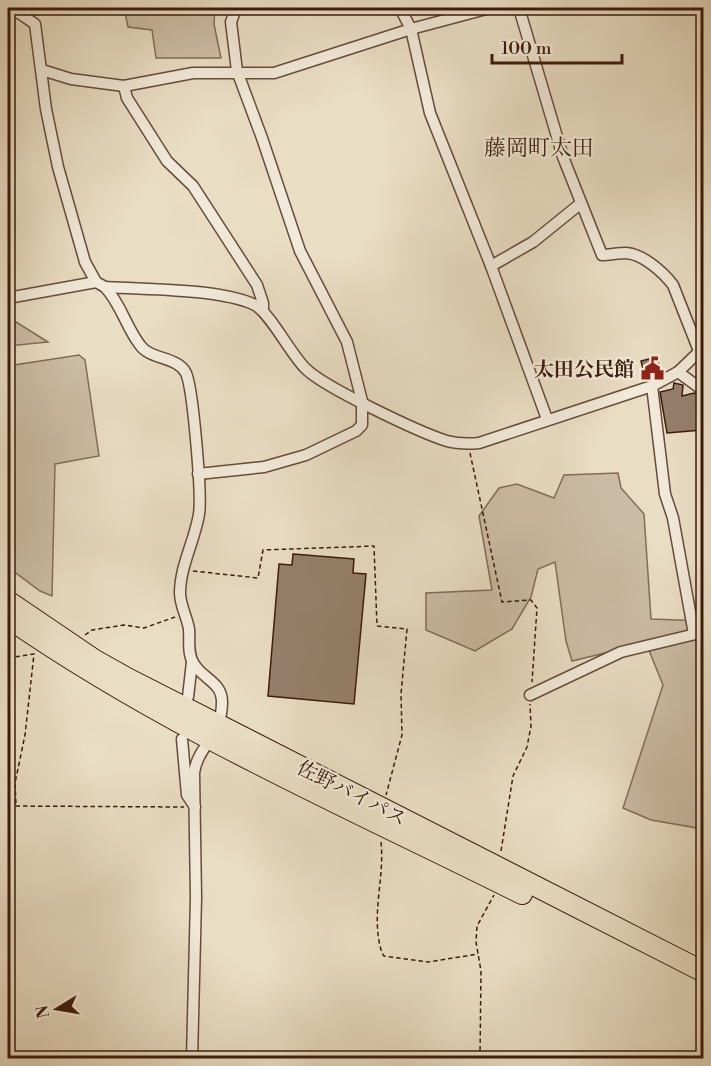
<svg xmlns="http://www.w3.org/2000/svg" width="711" height="1066" font-family="'Libre Bodoni','Noto Serif JP',serif">
  <rect width="100%" height="100%" fill="#e9ddc4"/>
  <filter id="stains"><feTurbulence type="fractalNoise" baseFrequency=".00333" numOctaves="4"/><feColorMatrix values="0 0 0 0 .2 0 0 0 0 .09 0 0 0 0 .02 0 0 0 .5 -.17"/></filter>
  <radialGradient id="worn" r=".72"><stop offset=".6" stop-color="#630" stop-opacity="0"/><stop offset="1" stop-color="#630" stop-opacity=".3"/></radialGradient>
  <g fill="#ccbca5" stroke="#846c58" stroke-width="1.5">
    <polygon points="124,8 215,8 214,24 221,58 156,58 152,30 128,27"/>
    <polygon points="8,317 48,342 8,346"/>
    <polygon points="79,355 85,360 99,456 55,464 52,596 40,591 8,567 8,366"/>
    <polygon points="618,473 621,488 644,514 651,619 703,621 703,829 651,820 623,808 663,685 646,643 572,661 566,641 555,562 538,569 531,597 512,629 475,651 426,630 426,593 492,590 479,516 499,488 517,484 554,498 564,475"/>
  </g>
  <g fill="#96806c" stroke="#3c1b0c" stroke-width="1.5">
    <polygon points="657,357 661,373 646,380 641,361"/>
    <polygon points="674,383 683,385 682,396 694,393 704,398 702,430 667,433 660,392 673,389"/>
    <polygon points="293,554 354,559 353,573 366,574 354,704 268,696 279,564 292,565"/>
  </g>
  <g fill="none" stroke-linecap="round" stroke-linejoin="round">
    <defs>
      <g id="street">
        <polyline points="400,8 411,29 430,113 491,266 547,419"/>
        <path d="M519,8l44,149 39,98c7,0 16,-2 24,-2 17,1 37,19 47,32l26,66"/>
        <path d="M8,11l11,2 16,11 11,85 12,58 27,95 11,20 9,5c38,2 118,2 150,18 15,8 35,48 50,63 18,19 116,65 142,73 11,3 21,3 32,2l173,-57 26,-14 26,-25"/>
        <polyline points="42,70 71,79 124,86 193,73 274,73 411,29 490,8"/>
        <polyline points="124,86 127,98 167,161 193,186 257,285 263,303 263,309"/>
        <polyline points="491,266 533,242 580,204"/>
        <path d="M105,287c16,17 21,40 35,58 10,15 37,11 46,28 7,16 16,122 13,141 -4,26 -19,52 -19,79 0,12 7,24 9,36 1,11 -2,25 5,35 9,15 28,18 28,38 0,35 -24,43 -28,71l2,125 -4,160"/>
        <polyline points="8,298 96,282"/>
        <polyline points="678,372 704,391"/>
        <polyline points="652,386 665,494 673,518 694,634"/>
        <polyline points="198,474 264,467 306,455 356,431 362,425 362,401 347,342 300,251 262,138 237,71 231,22 236,8"/>
        <polyline points="530,695 621,652 704,632"/>
        <polyline points="188,697 192,662"/>
        <polyline points="182,739 187,795 195,807"/>
      </g>
      <g id="highway">
        <polyline points="8,601 95,660 129,679 704,972"/>
        <path d="M8,618c160,111 340,189 514,276"/>
      </g>
    </defs>
    <use href="#street" stroke="#674c3a" stroke-width="13"/>
    <use href="#highway" stroke="#3c1b0c" stroke-width="22"/>
    <g stroke="#3c1b0c" stroke-width="1.5" stroke-dasharray="4.5 3" stroke-linecap="butt">
      <polyline points="470,453 502,602 531,600 537,608 532,682"/>
      <polyline points="193,571 258,578 263,550 374,546 377,626 407,629 401,694 402,735 386,795"/>
      <polyline points="85,635 92,630 124,625 144,628 175,617"/>
      <polyline points="8,658 34,654 25,735 15,783 16,805"/>
      <polyline points="8,806 184,807"/>
      <path d="M381,842c4,37 -11,74 1,111l2,3 44,6 50,-8"/>
      <polyline points="501,851 513,776 527,747 531,726 530,704"/>
      <polyline points="480,1058 481,971 476,942 477,926 494,895"/>
    </g>
    <use href="#street" stroke="#f1e9d9" stroke-width="10"/>
    <use href="#highway" stroke="#e9ddc4" stroke-width="20"/>
  </g>
  <defs>
    <symbol id="civic-bare" viewBox="-9 -9 18 18"><path d="M-.6-6.5H3V-4.5H.6V-3L4-1V1h2V6H-6V1h2V-1L-.6-3ZM-1.2 2.5V6h2.4V2.5Z" fill="#8f2418" stroke="#f1e9d9" stroke-width="2.5" paint-order="stroke"/></symbol>
  </defs>
  <g fill-rule="evenodd">
    <use href="#civic-bare" x="636" y="352" width="33" height="33"/>
  </g>
  <g text-anchor="middle" stroke-width="4.5" stroke-linejoin="round" paint-order="stroke">
    <g font-size="20" font-weight="bold" fill="#3c1b0c" stroke="#f1e9d9" text-anchor="end">
      <text x="634" y="376">太田公民館</text>
    </g>
    <g font-size="20" fill="#3c1b0c" stroke="#f1e9d9">
      <text transform="translate(352 793) rotate(27)" y="7">佐野バイパス</text>
    </g>
    <g font-size="22" fill="#3c1b0c" stroke="#f1e9d9">
      <text x="539" y="155">藤岡町太田</text>
    </g>
  </g>
  <rect width="711" height="1066" fill="none" stroke="#e9ddc4" stroke-width="30"/>
  <rect x="9" y="9" width="693" height="1048" fill="none" stroke="#3c1b0c" stroke-width="3"/>
  <rect x="15" y="15" width="681" height="1036" fill="none" stroke="#3c1b0c" stroke-width="1.5"/>
  <g transform="translate(57 1009) rotate(259)" stroke="#f1e9d9" stroke-width="4.5" paint-order="stroke">
  <path d="M0-4.5L10 22L0 15L-10 22Z" fill="#3c1b0c"/>
  <text y="-9" font-size="16" font-weight="bold" text-anchor="middle" fill="#3c1b0c">N</text>
  </g>
  <path d="M492 54v9h130v-9" fill="none" stroke="#3c1b0c" stroke-width="3"/>
  <text x="501" y="54" font-size="18" fill="#3c1b0c" stroke="#f1e9d9" stroke-width="4.5" paint-order="stroke">100 m</text>
  <rect width="100%" height="100%" filter="url(#stains)"/>
  <rect width="100%" height="100%" fill="url(#worn)"/>
</svg>
